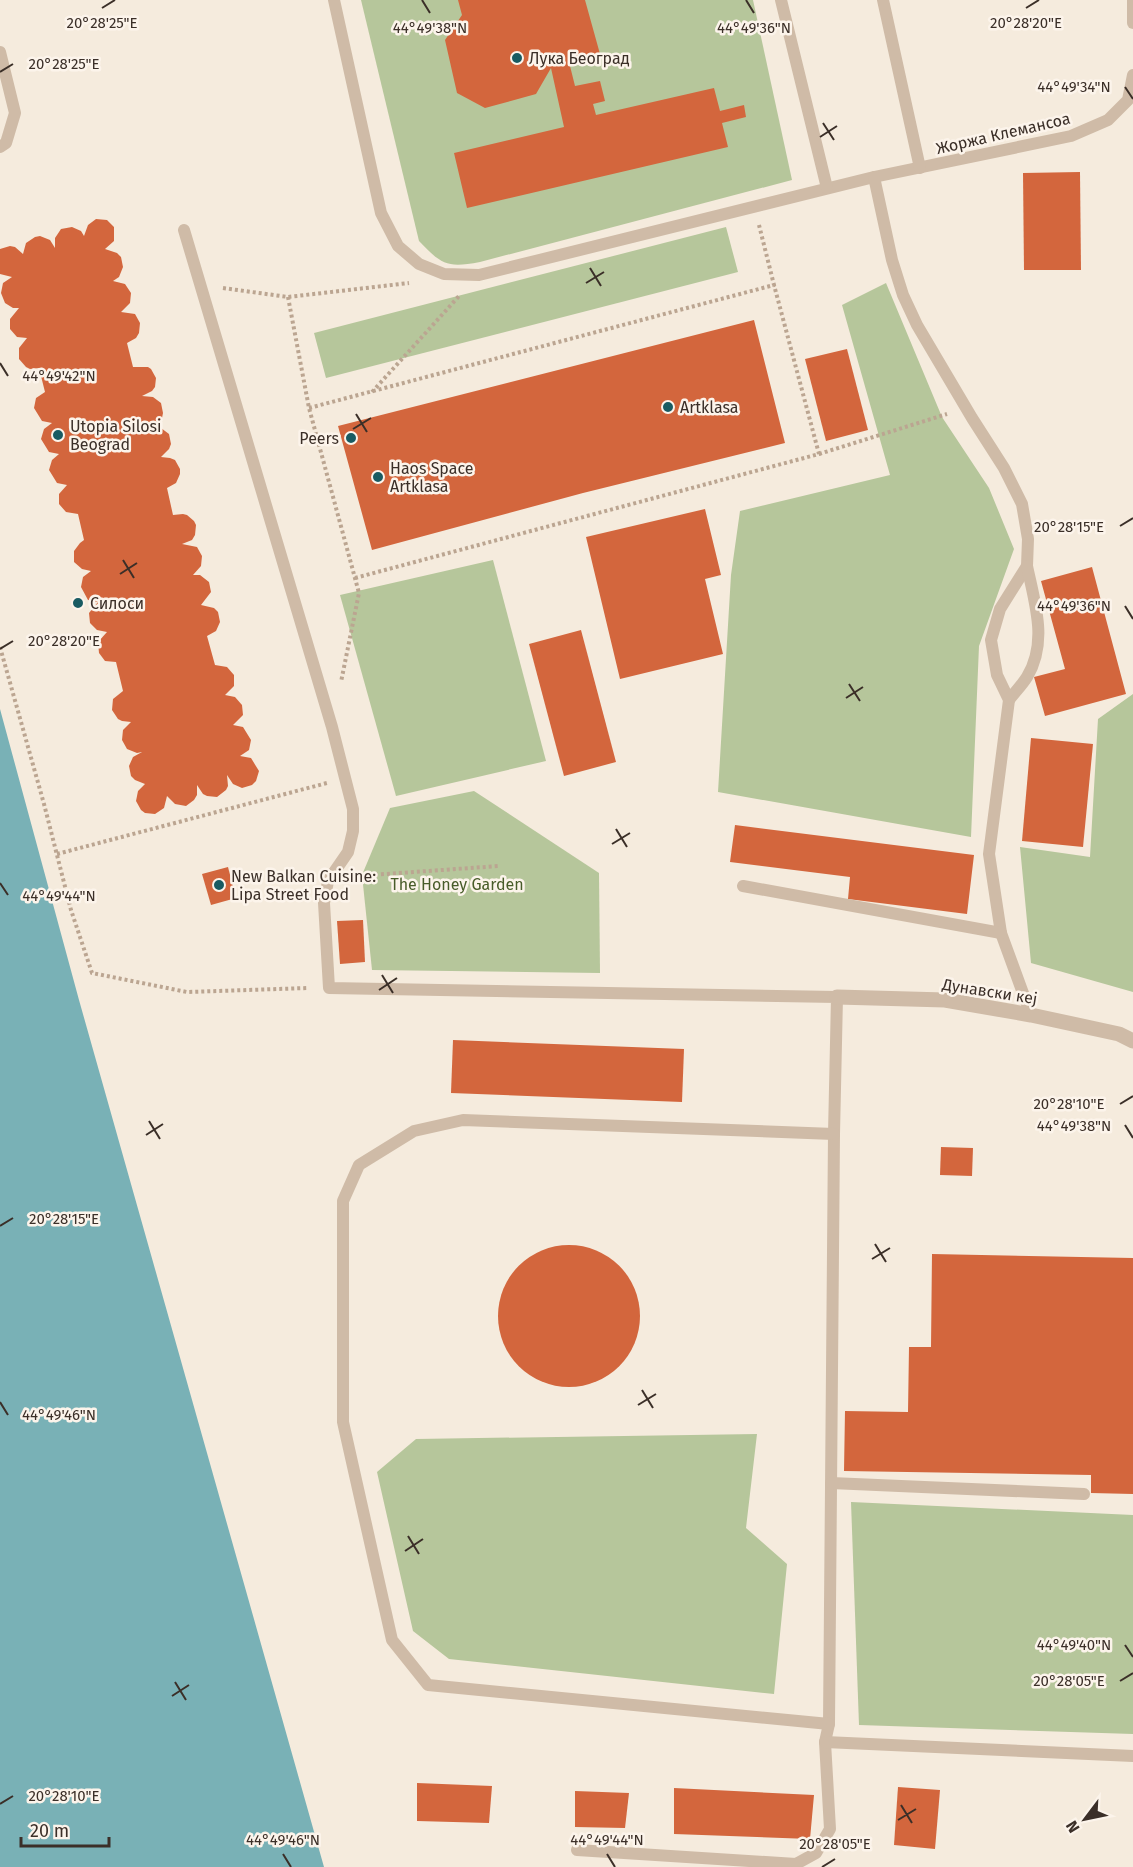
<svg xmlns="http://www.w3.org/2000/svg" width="1133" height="1867" font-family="'Fira Sans',sans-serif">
  <rect width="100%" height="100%" fill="#f5ebdd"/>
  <g fill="#b6c69b">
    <path d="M361,0h392l39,180 -312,82c-33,6 -38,3 -61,-21z"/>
    <polygon points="726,227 738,272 326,378 314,333"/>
    <polygon points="886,283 942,417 989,488 1014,549 979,646 971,837 718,792 731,575 740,511 890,475 842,305"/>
    <polygon points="493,560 546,761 396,796 340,595"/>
    <polygon points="1133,694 1133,992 1031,963 1020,847 1090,857 1098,719"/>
    <polygon points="474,791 599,873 600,973 372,970 362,875 390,808"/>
    <polygon points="757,1434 746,1528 787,1564 774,1694 449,1659 413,1631 377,1472 416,1439"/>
    <polygon points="851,1502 1133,1515 1133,1734 859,1725"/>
  </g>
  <polygon fill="#79b1b6" points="0,709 79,1000 324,1867 0,1867"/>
  <g fill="#d3663d">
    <polygon points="458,0 585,0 600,54 569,62 575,86 600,81 605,101 593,104 596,115 714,88 720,111 744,105 746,117 722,123 728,147 467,208 454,153 564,127 551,68 536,94 485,108 457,93 445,40 462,15"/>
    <polygon points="1080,172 1081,270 1024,270 1023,173"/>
    <polygon points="96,219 107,220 114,227 114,241 105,249 117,253 121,257 123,267 119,277 113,281 125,284 131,293 130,303 121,312 135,314 140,323 139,333 136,338 127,343 133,367 148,367 151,369 156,378 155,387 152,391 142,396 153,397 161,403 163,413 162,418 150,427 161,428 169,434 171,444 169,449 161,457 170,458 175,460 180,469 180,474 176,483 167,488 173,515 183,514 187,515 194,521 196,525 195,535 192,540 182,544 197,547 202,556 201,566 193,575 200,575 209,582 211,592 201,605 214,608 218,612 220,622 216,631 207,636 215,665 227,667 234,675 234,686 225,695 235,697 242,705 243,715 233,725 243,727 251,740 249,750 240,756 251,758 259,771 256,781 252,785 242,788 233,784 227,775 228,786 226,790 217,797 207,796 203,794 197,785 197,795 194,800 186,806 175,804 167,796 164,808 155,814 145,813 141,810 136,801 138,791 145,784 135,780 131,776 129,766 133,757 142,752 137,753 127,749 122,740 123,730 131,722 122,721 118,719 112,710 113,699 123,691 116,662 105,661 99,653 98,642 107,632 97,630 90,623 89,613 98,602 88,600 81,587 83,577 91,571 82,569 74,562 74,551 80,543 84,540 78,514 66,512 59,504 59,494 67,485 57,483 49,470 52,460 59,454 49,452 41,439 44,429 52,423 42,421 34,408 36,398 45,392 39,368 30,369 26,367 19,359 19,348 27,338 17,337 10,329 10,319 19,308 13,308 5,303 1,293 3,283 12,277 0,274 0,249 10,246 15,247 23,254 26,243 35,237 40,236 50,240 55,248 55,238 61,229 72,227 81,231 84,236 88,225"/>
    <polygon points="754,320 785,443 583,493 372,550 338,426"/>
    <polygon points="847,349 868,430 826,441 805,359"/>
    <polygon points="705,509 721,575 705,579 723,654 620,679 586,537"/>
    <polygon points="1092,567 1126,694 1045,716 1034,677 1065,669 1041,581"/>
    <polygon points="581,630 616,762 564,776 529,644"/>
    <polygon points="1031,738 1093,744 1083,847 1022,841"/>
    <polygon points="735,825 974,855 967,914 848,899 850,877 730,862"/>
    <polygon points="228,867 236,898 211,905 202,874"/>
    <polygon points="363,920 365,962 340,964 337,921"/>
    <polygon points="453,1040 684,1049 682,1102 451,1093"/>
    <polygon points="941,1147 973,1148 972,1176 940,1175"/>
    <circle cx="569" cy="1316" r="71"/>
    <polygon points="932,1254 1133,1258 1133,1494 1091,1493 1091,1475 844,1471 845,1411 908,1412 909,1347 931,1347"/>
    <polygon points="417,1783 492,1786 489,1823 417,1821"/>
    <polygon points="898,1787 940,1790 935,1849 894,1845"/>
    <polygon points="674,1788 814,1795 810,1839 674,1834"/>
    <polygon points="575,1791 629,1793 625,1828 575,1827"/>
  </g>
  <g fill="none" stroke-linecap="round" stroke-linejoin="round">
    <g stroke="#bba591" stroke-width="4" stroke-dasharray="3 3" stroke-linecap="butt">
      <polyline points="223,288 288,297 409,283"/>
      <polyline points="288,297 309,408 359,593 341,682"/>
      <polyline points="372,392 460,295"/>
      <polyline points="309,408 774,285 759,225"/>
      <polyline points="819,454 947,414"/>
      <polyline points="355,578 819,454 774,285"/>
      <polyline points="0,647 44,804 71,910 92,973 187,992 308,988"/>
      <polyline points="57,854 327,783"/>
      <polyline points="357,876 499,866"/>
    </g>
    <g stroke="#cfbba7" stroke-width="12">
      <polyline points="334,0 381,213 398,246 419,264 444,274 479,275 874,177 1071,136 1108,120 1128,100 1133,75"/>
      <polyline points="781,0 827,188"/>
      <polyline points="883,0 920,168"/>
      <polyline points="1133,0 1133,23"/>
      <polyline points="0,52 15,113 6,143 0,147"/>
      <polyline points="874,177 892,260 903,295 917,325 972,418 1004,468 1022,504 1028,539 1027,566 1000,609 991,640 997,675 1009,700 989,854 1001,933 1031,1015"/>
      <polyline points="184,230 332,727 353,809 353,831 348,852 328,881 324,903 329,988 837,997 834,1134 829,1724 825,1742 830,1829 816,1853 796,1864 577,1850"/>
      <path d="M1009,700c6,-8 13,-15 18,-23 21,-35 8,-73 0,-111"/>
      <polyline points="743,886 1001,933"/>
      <polyline points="831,1483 1084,1494"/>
      <polyline points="829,1724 428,1685 392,1640 343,1422 343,1201 359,1165 414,1131 463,1120 834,1134"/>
      <polyline points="825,1742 1133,1756"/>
    </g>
    <polyline stroke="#cfbba7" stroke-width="15" points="837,997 945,1000 1031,1015 1119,1034 1133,1041"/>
  </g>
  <path fill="none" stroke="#3b2f28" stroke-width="2" d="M422,0l8,13M746,0l8,13M102,8l13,-8M1026,8l13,-8M0,72l13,-8M1125,87l8,12M823,123l11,17M820,137l17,-11M590,268l11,18M586,283l18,-11M0,363l8,13M356,414l11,18M353,429l18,-11M1120,526l13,-8M123,560l11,18M120,574l17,-11M1125,606l8,13M0,649l13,-8M849,684l11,17M846,698l17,-11M616,829l11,18M612,844l18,-11M0,883l8,12M382,975l11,18M379,990l18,-12M1120,1104l13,-8M149,1121l11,18M1125,1125l8,13M146,1135l17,-11M0,1226l13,-8M875,1244l11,18M872,1259l18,-11M642,1390l11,18M0,1402l8,13M638,1405l18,-11M408,1536l11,18M405,1551l18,-12M1125,1645l8,12M1120,1681l13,-8M175,1682l11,18M172,1696l17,-11M0,1804l13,-8M901,1805l11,18M898,1820l18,-11M283,1854l8,13M607,1854l8,13M822,1867l13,-8"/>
  <g fill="#195b62" stroke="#fcf4eb" stroke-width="2">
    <circle cx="517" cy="58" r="6"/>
    <circle cx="668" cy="407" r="6"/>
    <circle cx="58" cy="435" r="6"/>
    <circle cx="351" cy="438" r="6"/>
    <circle cx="378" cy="477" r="6"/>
    <circle cx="78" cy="603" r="6"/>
    <circle cx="219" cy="885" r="6"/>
  </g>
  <g text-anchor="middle" stroke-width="5" stroke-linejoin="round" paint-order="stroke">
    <g font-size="16" fill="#3b2f28" stroke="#fcf4eb" text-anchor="start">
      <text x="529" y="64">Лука Београд</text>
      <text x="680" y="413">Artklasa</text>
      <text x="70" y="432">Utopia Silosi<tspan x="70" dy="18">Beograd</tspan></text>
      <text x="339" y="444" text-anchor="end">Peers</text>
      <text x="390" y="474">Haos Space<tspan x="390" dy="18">Artklasa</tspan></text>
      <text x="90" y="609">Силоси</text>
      <text x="231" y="882">New Balkan Cuisine:<tspan x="231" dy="18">Lipa Street Food</tspan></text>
    </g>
    <g font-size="16" fill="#3b2f28" stroke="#fcf4eb">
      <text transform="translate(1003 133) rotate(-13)" y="6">Жоржа Клемансоа</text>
      <text transform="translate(990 991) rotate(9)" y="6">Дунавски кеј</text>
    </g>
    <g font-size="16" fill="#485c29" stroke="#fcf4eb">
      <text x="457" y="890">The Honey Garden</text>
    </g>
  </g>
  <g font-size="15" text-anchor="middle" fill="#3b2f28" stroke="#fcf4eb" stroke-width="5" stroke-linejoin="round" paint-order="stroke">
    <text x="1026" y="28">20°28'20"E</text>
    <text x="102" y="28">20°28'25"E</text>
    <text x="430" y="33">44°49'38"N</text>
    <text x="754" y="33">44°49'36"N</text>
    <text x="64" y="69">20°28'25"E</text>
    <text x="1074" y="92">44°49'34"N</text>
    <text x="59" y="381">44°49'42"N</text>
    <text x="1069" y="532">20°28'15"E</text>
    <text x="1074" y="611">44°49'36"N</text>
    <text x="64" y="646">20°28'20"E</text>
    <text x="59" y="901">44°49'44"N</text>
    <text x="1069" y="1109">20°28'10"E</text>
    <text x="1074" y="1131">44°49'38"N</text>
    <text x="64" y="1224">20°28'15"E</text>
    <text x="59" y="1420">44°49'46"N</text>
    <text x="1074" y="1650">44°49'40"N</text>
    <text x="1069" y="1686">20°28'05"E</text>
    <text x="64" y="1801">20°28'10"E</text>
    <text x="283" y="1845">44°49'46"N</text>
    <text x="607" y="1845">44°49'44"N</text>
    <text x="835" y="1849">20°28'05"E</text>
  </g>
  <g transform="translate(1085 1819) rotate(238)" stroke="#fcf4eb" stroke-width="4.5" paint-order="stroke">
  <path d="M0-4.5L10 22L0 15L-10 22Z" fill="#3b2f28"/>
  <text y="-9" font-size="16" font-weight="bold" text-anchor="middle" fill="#3b2f28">N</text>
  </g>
  <path d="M21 1837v9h88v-9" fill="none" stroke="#3b2f28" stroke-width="3"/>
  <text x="30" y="1837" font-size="18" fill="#3b2f28" stroke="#fcf4eb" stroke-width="4.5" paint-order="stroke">20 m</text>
</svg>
